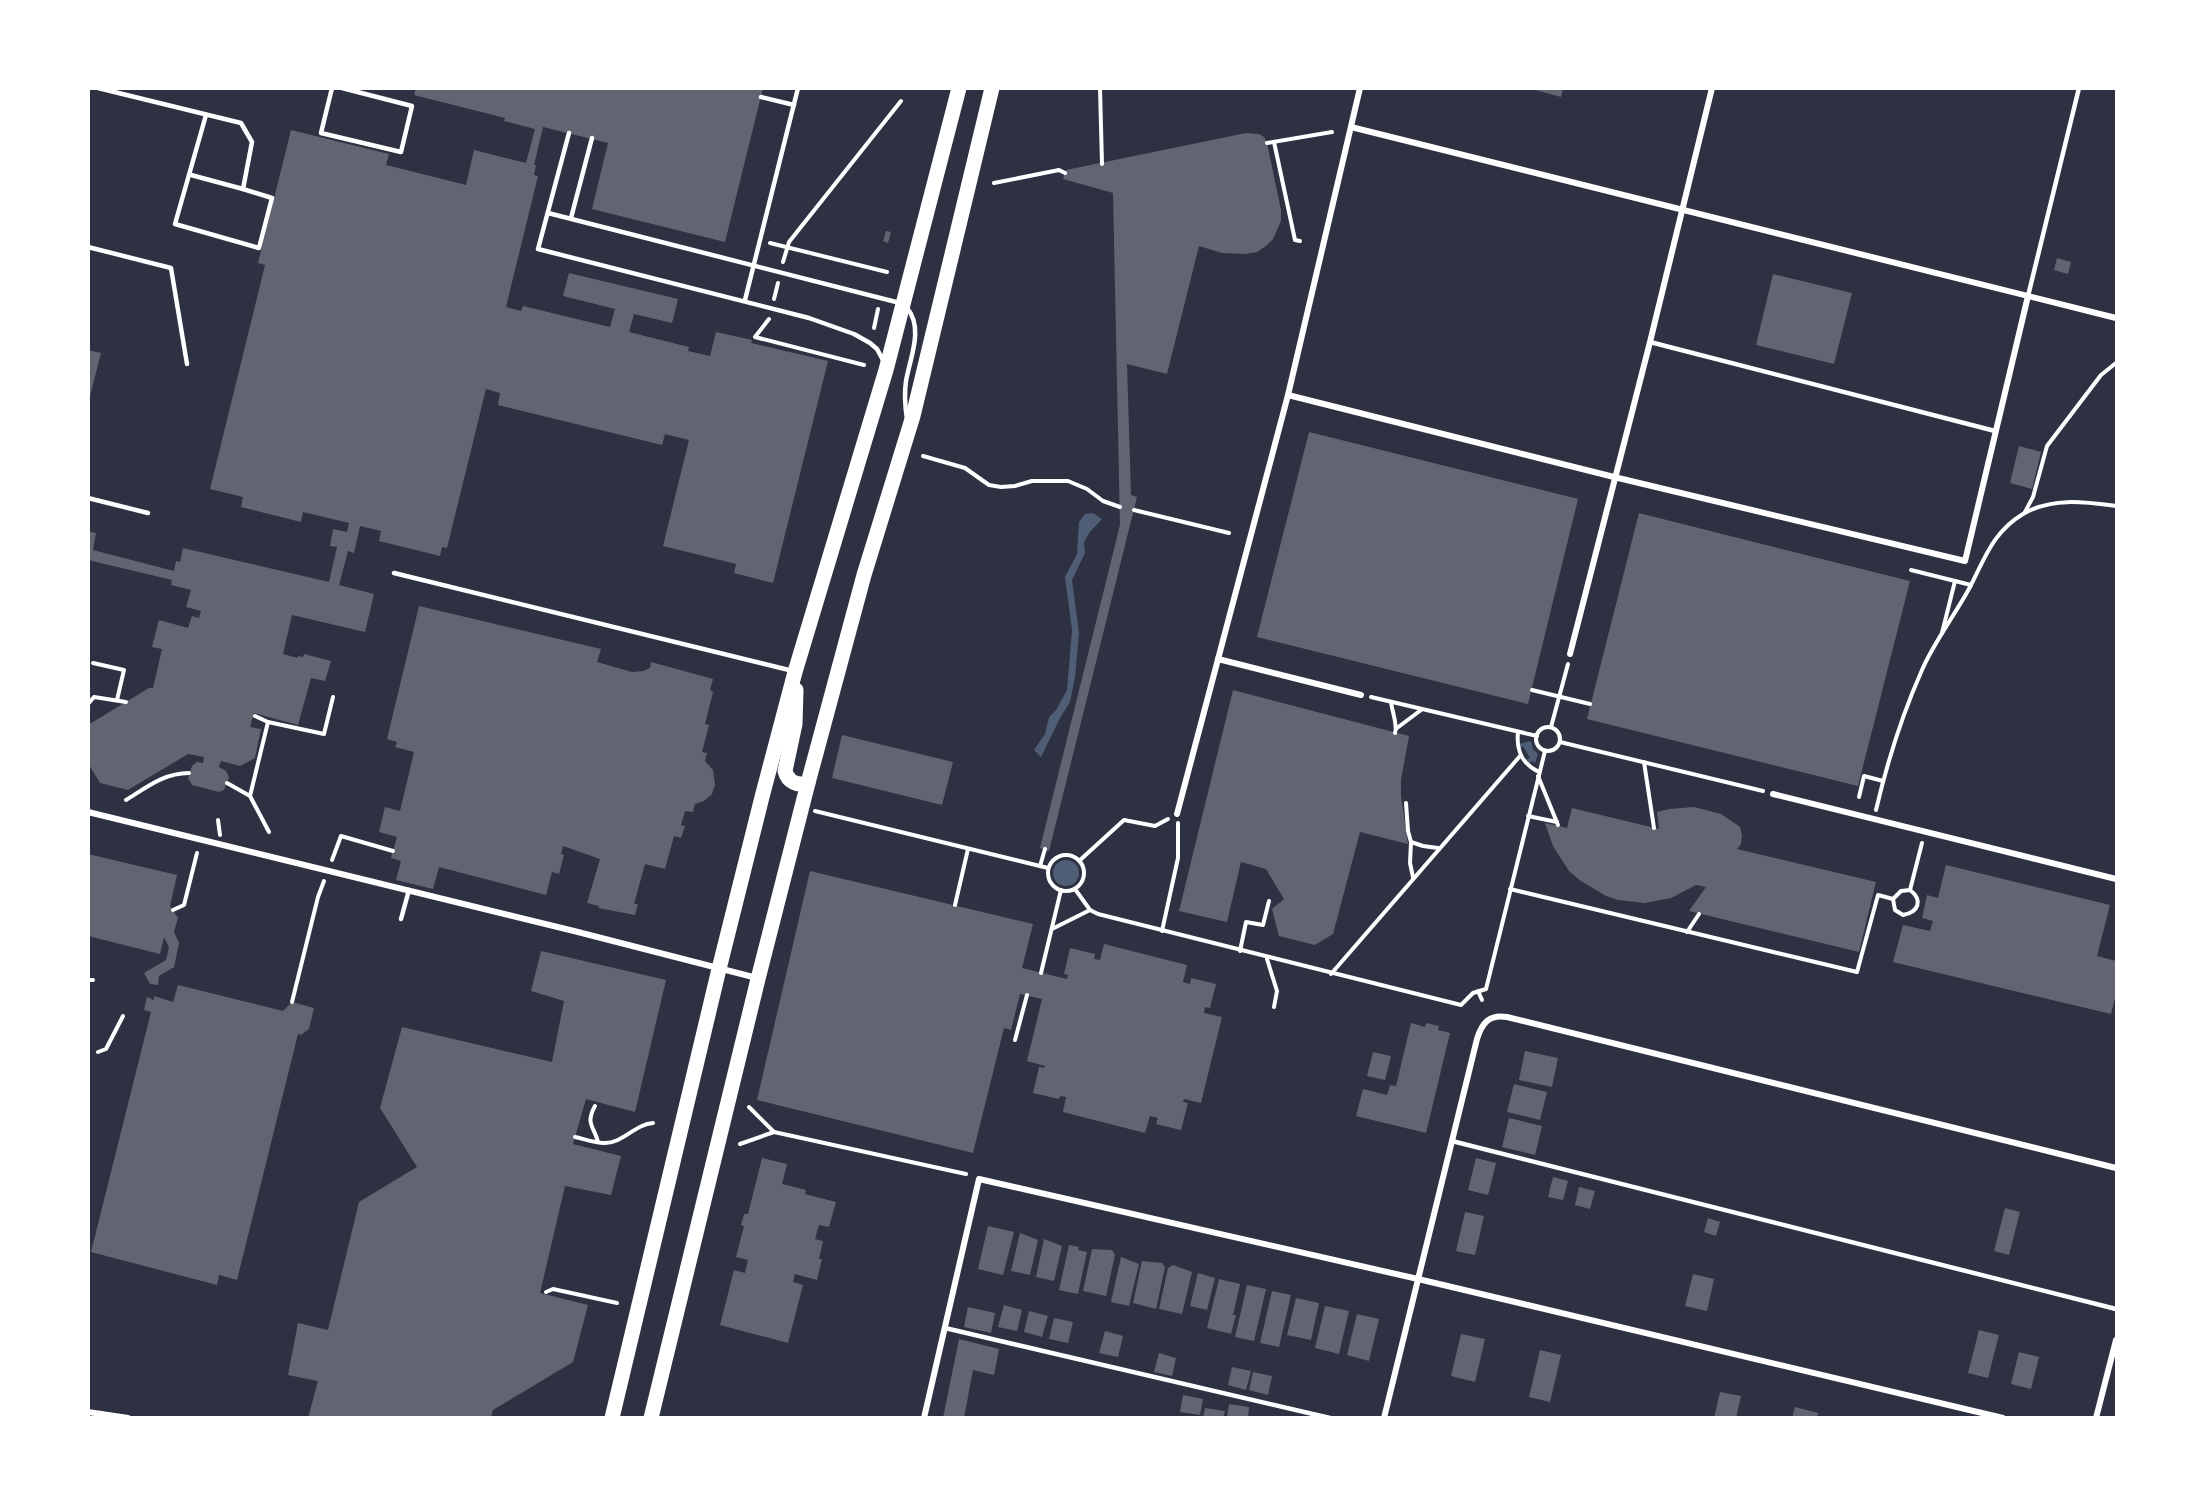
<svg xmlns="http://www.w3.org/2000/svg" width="2205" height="1506" font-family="'Archivo Narrow',sans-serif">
  <rect width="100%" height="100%" fill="#2d3142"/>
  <g fill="#4f5d75">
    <polygon points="1093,513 1102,519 1089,533 1084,542 1085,553 1072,580 1079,633 1075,677 1070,702 1060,718 1041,757 1034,750 1045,734 1049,717 1056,710 1067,690 1072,630 1065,577 1077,554 1079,522 1085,514"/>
    <polygon points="1531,741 1533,749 1538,754 1535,763 1532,761 1529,764 1525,760 1530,758 1523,746 1519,750 1518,744"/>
    <circle cx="1066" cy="873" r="13"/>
  </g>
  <g fill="#626471">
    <polygon points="416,88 763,88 725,242 592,209 608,143 543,127 534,165 536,165 534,175 538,176 506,307 521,311 523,306 610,327 615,309 563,296 569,273 678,299 672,323 634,314 629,332 689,347 688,351 710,356 716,332 752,340 751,343 828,361 773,583 734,573 736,564 663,546 689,440 665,434 662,445 498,405 500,393 486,389 447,548 442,547 440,556 379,541 381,531 360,526 354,553 348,551 339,585 374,594 365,632 292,615 283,654 298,658 298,656 303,657 304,654 331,661 325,681 311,678 298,725 254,713 250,727 261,729 255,758 240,766 221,761 219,767 226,771 229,777 224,790 219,792 192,785 188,778 192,766 197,762 203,763 204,757 188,754 128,790 100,783 88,763 88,725 149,688 153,688 162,649 152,647 159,620 188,628 192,616 199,618 201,611 186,607 191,590 171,585 172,580 88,560 88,531 96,533 93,550 174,571 176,561 180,562 183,548 329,582 337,547 330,546 333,529 347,532 349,523 303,512 301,522 241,507 243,497 210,489 265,265 258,263 291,130 389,154 386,165 466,185 474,150 526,163 535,129 504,121 505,118 414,95"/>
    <polygon points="1528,88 1563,88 1561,97"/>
    <polygon points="1246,133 1259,134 1264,137 1267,143 1281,210 1281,221 1273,239 1266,246 1257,252 1245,254 1222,253 1199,246 1167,374 1127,364 1131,495 1137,497 1049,851 1040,848 1120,525 1113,193 1063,179 1066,170"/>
    <polygon points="886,231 891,232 888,243 883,241"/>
    <polygon points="2057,258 2071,262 2068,274 2054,270"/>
    <polygon points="1773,274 1852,293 1834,364 1756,345"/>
    <polygon points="88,350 101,353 89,400 88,400"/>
    <polygon points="1309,432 1578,499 1528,704 1257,637"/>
    <polygon points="2019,446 2041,452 2032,489 2010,483"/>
    <polygon points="1639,513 1910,581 1858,786 1587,719"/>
    <polygon points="419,606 601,649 597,662 632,672 643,671 650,668 651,662 713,679 710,690 713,692 705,724 709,725 702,752 707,753 705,761 713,770 715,785 712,794 704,801 695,804 693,812 685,811 681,825 685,826 681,838 674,836 665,869 645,864 634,904 638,904 635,915 598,908 599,906 587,903 600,859 563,846 561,854 564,855 559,874 552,872 546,895 439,867 433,889 396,880 401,861 391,858 397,837 379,832 385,807 400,811 414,752 395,747 397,742 387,739"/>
    <polygon points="1233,690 1409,736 1401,780 1401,796 1408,844 1360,832 1333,934 1315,945 1279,936 1272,909 1284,899 1266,869 1241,862 1227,922 1179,911"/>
    <polygon points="842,735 953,762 942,805 832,778"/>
    <polygon points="1694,807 1721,814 1740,827 1742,836 1741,844 1737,849 1876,882 1859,952 1689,911 1706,887 1696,885 1671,898 1645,903 1618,900 1606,896 1581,881 1569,871 1553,846 1545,823 1567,828 1572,808 1659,829 1657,812 1669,809"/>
    <polygon points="88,854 177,875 170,906 178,918 174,932 179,943 174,967 159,976 158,985 150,984 144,973 166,960 169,947 164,937 160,954 88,936"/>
    <polygon points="1946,865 2110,905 2097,956 2116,961 2116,994 2111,1014 1893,962 1903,925 1930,931 1933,921 1922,918 1927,895 1938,898"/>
    <polygon points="810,871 1033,924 1022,968 1067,979 1068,975 1064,974 1070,948 1095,954 1094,959 1100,960 1104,944 1187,965 1183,982 1190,984 1191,978 1216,984 1210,1008 1205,1007 1204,1013 1222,1017 1201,1103 1184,1099 1183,1102 1188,1103 1181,1130 1156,1124 1158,1118 1150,1116 1145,1133 1063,1112 1066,1097 1060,1096 1059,1099 1033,1093 1039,1067 1044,1068 1045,1066 1027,1061 1042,999 1020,994 1011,1030 1004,1028 973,1153 757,1100"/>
    <polygon points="541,951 666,980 635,1112 586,1099 573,1144 621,1156 611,1195 565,1186 540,1293 588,1305 573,1362 493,1410 491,1418 308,1418 318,1381 288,1375 298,1323 328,1330 359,1202 417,1167 380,1108 402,1027 552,1062 564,1001 531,991"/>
    <polygon points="178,985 283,1011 292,1002 314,1008 309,1029 301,1035 298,1034 237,1280 219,1275 217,1285 91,1252 151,1012 144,1010 147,997 154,1000 154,996 173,1002"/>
    <polygon points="1411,1023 1425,1027 1426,1023 1439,1026 1438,1030 1450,1033 1426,1133 1356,1116 1363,1089 1387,1095 1390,1085 1396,1086"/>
    <polygon points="1525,1051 1558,1058 1552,1087 1519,1080"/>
    <polygon points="1373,1052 1391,1056 1385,1080 1367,1076"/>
    <polygon points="1514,1084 1547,1092 1540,1120 1507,1112"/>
    <polygon points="1509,1118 1542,1126 1535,1155 1502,1147"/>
    <polygon points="762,1158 787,1164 782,1184 806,1190 805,1194 836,1202 829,1227 819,1225 815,1239 823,1241 819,1259 822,1259 817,1280 795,1274 793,1282 803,1285 788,1343 720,1325 734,1270 745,1273 748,1260 736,1257 744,1226 741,1225 744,1214 748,1214"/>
    <polygon points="1476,1158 1496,1163 1488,1195 1468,1190"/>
    <polygon points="1553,1177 1568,1181 1563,1200 1548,1197"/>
    <polygon points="1579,1187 1595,1191 1590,1209 1575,1205"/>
    <polygon points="2005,1208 2020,1212 2009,1255 1994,1251"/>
    <polygon points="1465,1212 1484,1216 1475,1255 1456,1251"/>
    <polygon points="1708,1218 1720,1222 1716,1236 1704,1232"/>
    <polygon points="988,1226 1014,1232 1003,1275 978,1269"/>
    <polygon points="1020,1233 1038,1240 1030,1275 1011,1271"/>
    <polygon points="1044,1239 1062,1246 1054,1281 1036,1277"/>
    <polygon points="1069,1245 1079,1247 1078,1250 1087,1252 1078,1294 1059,1290"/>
    <polygon points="1092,1249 1112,1250 1115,1255 1106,1296 1083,1291"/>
    <polygon points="1121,1257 1139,1264 1129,1306 1111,1302"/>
    <polygon points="1142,1261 1162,1263 1165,1267 1156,1309 1133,1303"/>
    <polygon points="1173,1265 1192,1272 1182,1314 1159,1309 1168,1268"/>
    <polygon points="1198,1273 1215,1278 1207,1310 1190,1306"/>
    <polygon points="1693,1274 1714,1279 1707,1311 1685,1306"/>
    <polygon points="1219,1279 1240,1284 1233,1315 1236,1315 1231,1334 1207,1328"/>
    <polygon points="1247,1285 1266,1289 1254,1341 1235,1337"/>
    <polygon points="1272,1291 1291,1295 1279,1347 1260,1343"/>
    <polygon points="1296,1298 1319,1303 1311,1340 1287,1335"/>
    <polygon points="1004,1305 1022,1310 1017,1331 998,1327"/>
    <polygon points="1325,1306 1349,1311 1339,1354 1315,1348"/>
    <polygon points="968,1307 995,1313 991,1333 964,1327"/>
    <polygon points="1029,1311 1048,1316 1042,1337 1024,1332"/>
    <polygon points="1357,1314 1379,1319 1369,1361 1347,1355"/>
    <polygon points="1054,1318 1073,1322 1068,1343 1049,1339"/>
    <polygon points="1979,1330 1999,1335 1988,1378 1968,1373"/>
    <polygon points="1105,1331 1123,1336 1118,1357 1099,1353"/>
    <polygon points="1461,1334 1485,1339 1475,1382 1451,1376"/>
    <polygon points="959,1339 999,1349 994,1375 973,1370 964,1418 943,1418"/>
    <polygon points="1540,1350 1561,1355 1550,1402 1529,1397"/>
    <polygon points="2019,1352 2039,1357 2031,1389 2011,1384"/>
    <polygon points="1159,1353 1176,1358 1172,1376 1154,1372"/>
    <polygon points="1232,1367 1251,1371 1246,1390 1228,1385"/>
    <polygon points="1253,1372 1272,1376 1268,1395 1249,1390"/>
    <polygon points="1720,1392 1741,1396 1736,1418 1714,1418"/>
    <polygon points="1183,1395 1203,1399 1200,1415 1180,1412"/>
    <polygon points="1229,1404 1249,1407 1248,1418 1227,1418"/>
    <polygon points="1795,1407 1818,1413 1817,1418 1792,1418"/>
    <polygon points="1205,1408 1225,1411 1223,1418 1203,1418"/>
  </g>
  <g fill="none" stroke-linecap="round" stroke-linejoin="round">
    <g stroke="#fff" stroke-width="4">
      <polyline points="1100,88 1102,164"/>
      <polyline points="1274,142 1295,240 1300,241"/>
      <polyline points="1267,143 1332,132"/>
      <polyline points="994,183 1059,170 1065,173"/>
      <polyline points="770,243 887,272"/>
      <polyline points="783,262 789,242 901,101"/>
      <polyline points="774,299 778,283"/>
      <polyline points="769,319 755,337 864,365"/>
      <polyline points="874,328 878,309"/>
      <polyline points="923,456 965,468 989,485 1001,487 1015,486 1032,481 1068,481 1087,489 1103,501 1120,507"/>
      <polyline points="1134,510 1229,533"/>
      <polyline points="2025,512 2033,497 2047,446 2101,375 2116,363"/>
      <polyline points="1911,570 1971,585"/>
      <polyline points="1942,633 1955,581"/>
      <polyline points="93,663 124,670 117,700"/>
      <polyline points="1532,690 1590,704"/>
      <polyline points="1371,697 1537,736"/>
      <path d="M1391,702c1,9 7,24 4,31"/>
      <polyline points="88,704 94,697 126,702"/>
      <polyline points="255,716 268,722 324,734 333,697"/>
      <polyline points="1551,727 1568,664"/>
      <circle cx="1548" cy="739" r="12"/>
      <polyline points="1397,728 1421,710"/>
      <path d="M1518,732c-2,19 4,32 21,40"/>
      <polyline points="1560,742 1763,791"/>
      <polyline points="1644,762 1654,828"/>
      <polyline points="1538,776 1558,825"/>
      <polyline points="227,783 250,796 269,832"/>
      <polyline points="250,796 268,722"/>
      <polyline points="1859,797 1864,776 1883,781"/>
      <path d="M126,800c21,-13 38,-27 63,-27"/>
      <polyline points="1406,803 1408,831 1411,842 1410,863 1413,877"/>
      <path d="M1876,810c11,-47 26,-95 46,-140 12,-28 33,-55 48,-83 15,-29 23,-55 53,-73 29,-17 62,-12 93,-8"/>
      <polyline points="815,811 1048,868"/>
      <polyline points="1528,816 1557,822"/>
      <polyline points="218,820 220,835"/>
      <polyline points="1411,842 1423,846 1438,848"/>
      <circle cx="1066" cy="873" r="18"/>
      <polyline points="332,860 341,836 393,851"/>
      <polyline points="1079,861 1124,820 1155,826 1168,819"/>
      <polyline points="1040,866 1045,849"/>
      <polyline points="1075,889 1090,910 1098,914 1461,1005 1473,993 1486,989 1545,751"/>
      <polyline points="1510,889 1857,972 1878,895 1893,899"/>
      <path d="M1910,890l-9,1 -8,8 2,11 8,5c16,-3 20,-15 7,-25l12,-47"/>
      <polyline points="955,905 968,849"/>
      <polyline points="173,910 184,905 197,853"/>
      <polyline points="1052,929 1090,910"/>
      <polyline points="1162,931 1178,858 1178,823"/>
      <polyline points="1687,932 1699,914"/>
      <polyline points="1240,951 1246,922 1263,925 1269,901"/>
      <polyline points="1267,959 1277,991 1274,1007"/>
      <polyline points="1041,973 1061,890"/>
      <polyline points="1331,974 1520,756"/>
      <polyline points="88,980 93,980"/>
      <polyline points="1478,991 1482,1000"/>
      <polyline points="292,1002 318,897 324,881"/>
      <polyline points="1015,1040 1027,995"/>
      <polyline points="98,1052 106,1049 123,1016"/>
      <path d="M595,1106c-10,18 -1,20 3,36"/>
      <polyline points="749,1107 774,1132 966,1174"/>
      <path d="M575,1137c9,2 20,6 29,6 18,1 31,-19 49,-20"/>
      <polyline points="740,1144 774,1132"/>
      <polyline points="546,1292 553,1289 617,1303"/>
    </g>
    <g stroke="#fff" stroke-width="4.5">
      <polyline points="98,88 241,123 252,142 243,189 272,198 259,248 175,224 206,115"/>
      <polyline points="332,88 321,133 401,152 412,106 342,88"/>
      <polyline points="761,97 794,105"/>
      <polyline points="569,133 538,249 809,318 854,334 870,343 877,349 884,362"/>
      <polyline points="191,175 243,189"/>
      <polyline points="548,213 900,303"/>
      <polyline points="571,218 592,138"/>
      <polyline points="88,247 171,268 187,364"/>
      <polyline points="2028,296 2079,88"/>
      <polyline points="745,300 798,88"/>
      <polyline points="1650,342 1995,431"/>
      <path d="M907,419c-2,-13 -3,-25 -1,-38 4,-23 18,-53 1,-73"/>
      <polyline points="88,498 148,513"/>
      <polyline points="394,573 793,671"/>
      <polyline points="401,919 409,890"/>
      <polyline points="1452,1141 2116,1309"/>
      <polyline points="945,1328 1330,1418"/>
    </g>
    <g stroke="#fff" stroke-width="6">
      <polyline points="1351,127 2116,318"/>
      <polyline points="1288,395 1614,477 1965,561 2028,296"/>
      <polyline points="1570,654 1650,342 1712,88"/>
      <polyline points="1218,659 1361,695"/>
      <polyline points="1773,794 2116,879"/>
      <polyline points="88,812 574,931 757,978"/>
      <polyline points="1177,814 1288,395 1360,88"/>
      <polyline points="88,1412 128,1418"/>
      <polyline points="924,1418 979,1179 1418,1279 2003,1418"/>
      <path d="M1384,1418l93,-379c5,-16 12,-25 30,-22l609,151"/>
      <polyline points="2096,1418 2116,1340"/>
    </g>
    <g stroke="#fff" stroke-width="15">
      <path d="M796,690l-1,34 -10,47c3,11 12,15 23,12"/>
      <polyline points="612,1418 719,969 762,797 795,672 886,370 959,88"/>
      <polyline points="651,1418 758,979 808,783 864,575 913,416 992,88"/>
    </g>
  </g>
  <rect width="2205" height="1506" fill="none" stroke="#ffffff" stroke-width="180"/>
</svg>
